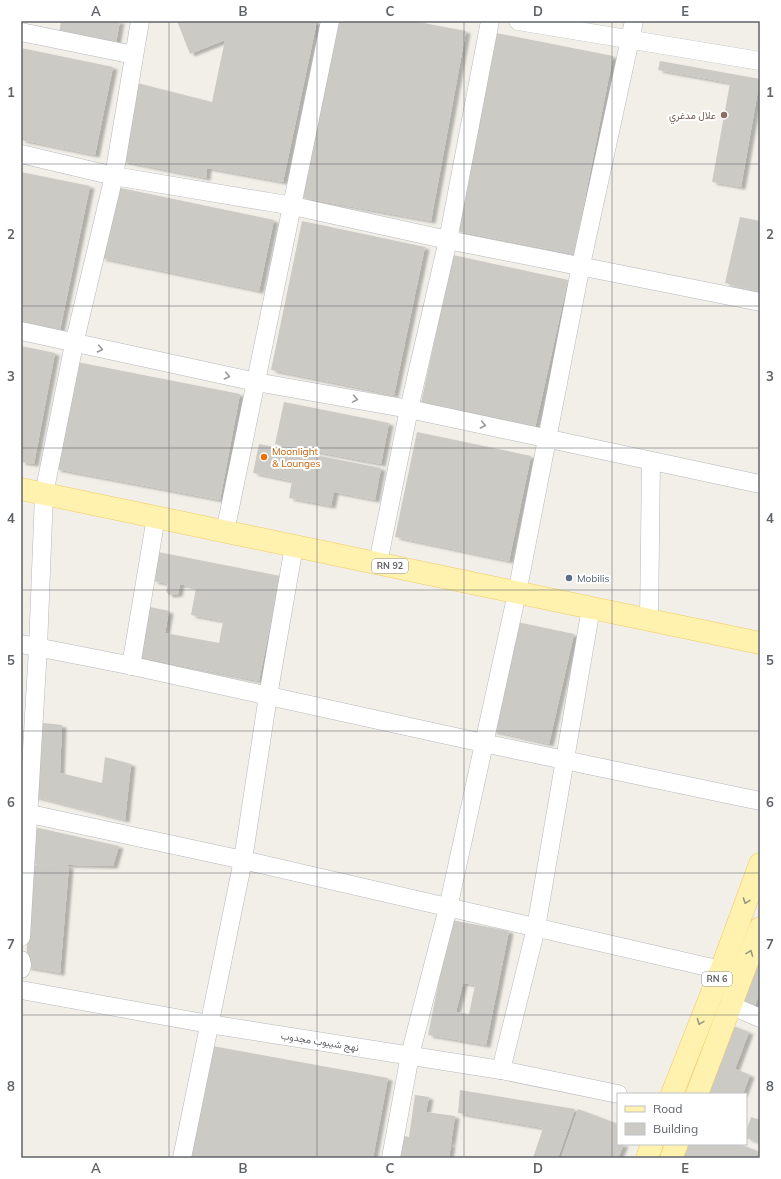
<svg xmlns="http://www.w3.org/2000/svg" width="781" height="1179" font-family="Mulish,Vazirmatn,sans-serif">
  <defs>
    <filter id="shadow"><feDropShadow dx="4.5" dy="2.5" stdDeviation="1" flood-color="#0004"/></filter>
  </defs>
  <rect width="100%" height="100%" fill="#f1efe8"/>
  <g fill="#cccac5" fill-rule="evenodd" filter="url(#shadow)">
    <polygon points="61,21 120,21 116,43 59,33"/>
    <polygon points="177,21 317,21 283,182 207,168 206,178 122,161 137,83 212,102 225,40 190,54"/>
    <polygon points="336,21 413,21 466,31 431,221 303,198"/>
    <polygon points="496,33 613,56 574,254 457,231"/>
    <polygon points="21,48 113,67 95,155 21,140"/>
    <polygon points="660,61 760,79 741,187 712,182 730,83 658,70"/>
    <polygon points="21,172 90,186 60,330 21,322"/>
    <polygon points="116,187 274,220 259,291 101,258"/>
    <polygon points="740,217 760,221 760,292 725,283"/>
    <polygon points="302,221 425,247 394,395 271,370"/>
    <polygon points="453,255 568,280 535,428 421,403"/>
    <polygon points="21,346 55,353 34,464 21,462 21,384 23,375 21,375"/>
    <polygon points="77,362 240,394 220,500 56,469"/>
    <polygon points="284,402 389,423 381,464 275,444"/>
    <polygon points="417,432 531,456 509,561 395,537"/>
    <polygon points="259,444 381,468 375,500 334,492 331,506 289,498 292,481 253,473"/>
    <polygon points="158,552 280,576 259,681 135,656 145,606 169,611 165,633 219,643 223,621 191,615 196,588 180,584 178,594 169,595 166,591 168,584 153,581"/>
    <polygon points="517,622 574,634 549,744 492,731"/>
    <polygon points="35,722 62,725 60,773 102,783 105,757 131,764 125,820 32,796"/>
    <polygon points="34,827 119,846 113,866 31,864"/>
    <polygon points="31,865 69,866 60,973 26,967"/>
    <path d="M451,920l58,11 -23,114 -58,-10zM463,983l12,2 -6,29 -13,-2z"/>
    <polygon points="760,947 760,993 754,1008 739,1002"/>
    <polygon points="731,1025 749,1032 735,1069 750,1075 743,1094 704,1094"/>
    <polygon points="207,1045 388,1078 373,1158 186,1158"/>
    <polygon points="460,1090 575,1109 558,1158 533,1158 543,1128 458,1113"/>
    <polygon points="415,1095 429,1097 426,1112 455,1116 451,1143 434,1141 451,1144 449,1158 400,1158 404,1136 409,1137"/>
    <polygon points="578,1109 618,1124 618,1144 624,1144 618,1158 561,1158"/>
    <polygon points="751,1117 760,1120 760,1143 746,1138 746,1131"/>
    <polygon points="684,1144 739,1144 760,1152 760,1158 679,1158"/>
  </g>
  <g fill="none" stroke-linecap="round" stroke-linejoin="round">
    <defs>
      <g id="minor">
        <polyline points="518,21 760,61"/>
        <polyline points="21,32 134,55"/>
        <polyline points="21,154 114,176 293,206 448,240 760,302"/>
        <polyline points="21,331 256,382 409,409 760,484"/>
        <polyline points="225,532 330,21"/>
        <polyline points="378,563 409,409 448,240 490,21"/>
        <polyline points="649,620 651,461"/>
        <polyline points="21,644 128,665 483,743 760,801"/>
        <polyline points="131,666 156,517"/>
        <polyline points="21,812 243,860 721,970 732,976"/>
        <polyline points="21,937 38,648 44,494 74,344 114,176 140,21"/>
        <polyline points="21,960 22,965 21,969"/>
        <polyline points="21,990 209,1024 501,1070 618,1094"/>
        <polyline points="730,1005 760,1018"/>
        <polyline points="501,1070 536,928 591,608"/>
        <polyline points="182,1158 243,860 268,696 294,546"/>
        <polyline points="391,1158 410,1055 448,908 517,593 581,265 634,21"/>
      </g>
      <g id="major">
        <polyline points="21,489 760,643"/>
        <polyline points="672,1094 721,970 760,864"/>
        <polyline points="697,1094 760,928"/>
        <polyline points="647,1158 652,1144"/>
        <polyline points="671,1158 677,1144"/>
      </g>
    </defs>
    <use href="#minor" stroke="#b5b8bc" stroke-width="19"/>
    <use href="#major" stroke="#f2c960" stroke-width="23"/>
    <use href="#minor" stroke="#fff" stroke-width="18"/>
    <use href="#major" stroke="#fff2af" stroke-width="22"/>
  </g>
  <defs><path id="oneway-chevron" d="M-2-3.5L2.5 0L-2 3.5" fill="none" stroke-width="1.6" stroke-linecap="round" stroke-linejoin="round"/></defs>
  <g stroke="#979a9d">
    <use href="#oneway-chevron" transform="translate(100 349) rotate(12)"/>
    <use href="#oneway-chevron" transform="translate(227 376) rotate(12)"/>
    <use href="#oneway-chevron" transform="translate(355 399) rotate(10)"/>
    <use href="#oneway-chevron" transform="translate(483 425) rotate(12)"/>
  </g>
  <g stroke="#979581">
    <use href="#oneway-chevron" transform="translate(746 901) rotate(110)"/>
    <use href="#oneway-chevron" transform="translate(750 953) rotate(-69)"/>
    <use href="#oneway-chevron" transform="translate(700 1022) rotate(111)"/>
  </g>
  <path fill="none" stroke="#5f6368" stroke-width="1" stroke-opacity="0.55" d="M169,21v1137M317,21v1137M464,21v1137M612,21v1137M21,164h739M21,306h739M21,448h739M21,590h739M21,731h739M21,873h739M21,1015h739"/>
  <circle fill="#8d6e63" stroke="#fff" stroke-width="1.5" cx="724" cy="115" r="4"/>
  <circle fill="#e8710a" stroke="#fff" stroke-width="1.5" cx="264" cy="457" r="4"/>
  <circle fill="#5c6f8a" stroke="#fff" stroke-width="1.5" cx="569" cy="578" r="4"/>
  <g text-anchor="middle" stroke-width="4" stroke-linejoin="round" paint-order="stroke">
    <g fill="#fff" stroke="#8f9295" stroke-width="1">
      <rect x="372" y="559" width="36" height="14" rx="3"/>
      <rect x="702" y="972" width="30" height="14" rx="3"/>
    </g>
    <g font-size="9" font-weight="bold" fill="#5f6368">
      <text x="390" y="569">RN 92</text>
      <text x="717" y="982">RN 6</text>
    </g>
    <g font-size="10" fill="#785e54" stroke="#fff" text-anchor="end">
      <text x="716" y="119">علال مدغري</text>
    </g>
    <g font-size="10" fill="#c56008" stroke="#fff" text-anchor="start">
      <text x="272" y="455">Moonlight<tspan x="272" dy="12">&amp; Lounges</tspan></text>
    </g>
    <g font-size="10" fill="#4e5e75" stroke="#fff" text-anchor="start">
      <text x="577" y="582">Mobilis</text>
    </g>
    <g font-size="10" fill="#5f6368" stroke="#fff">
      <text transform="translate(320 1041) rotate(9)" y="4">نهج شيبوب مجدوب</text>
    </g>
  </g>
  <rect width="781" height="1179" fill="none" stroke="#ffffff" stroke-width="44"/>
  <rect x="617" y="1093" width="130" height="52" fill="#ffffff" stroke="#bfc1c3"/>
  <rect x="625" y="1106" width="20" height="6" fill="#fff2af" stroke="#bfc1c3"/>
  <text x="653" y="1113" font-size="12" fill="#5f6368">Road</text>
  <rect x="625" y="1123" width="20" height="12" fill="#cccac5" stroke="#bfc1c3"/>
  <text x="653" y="1133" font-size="12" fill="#5f6368">Building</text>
  <rect x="22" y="22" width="737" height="1135" fill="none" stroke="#5f6368" stroke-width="1.5"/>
  <g font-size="13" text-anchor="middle" font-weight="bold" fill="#5f6368">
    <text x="96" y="16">A</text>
    <text x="243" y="16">B</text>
    <text x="390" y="16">C</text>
    <text x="538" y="16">D</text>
    <text x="685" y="16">E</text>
    <text x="11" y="97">1</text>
    <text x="770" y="97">1</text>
    <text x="11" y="239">2</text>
    <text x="770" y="239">2</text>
    <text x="11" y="381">3</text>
    <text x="770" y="381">3</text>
    <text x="11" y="523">4</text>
    <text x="770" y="523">4</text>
    <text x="11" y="665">5</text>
    <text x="770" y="665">5</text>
    <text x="11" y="807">6</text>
    <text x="770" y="807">6</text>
    <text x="11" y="949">7</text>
    <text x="770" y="949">7</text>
    <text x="11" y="1091">8</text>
    <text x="770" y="1091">8</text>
    <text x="96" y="1173">A</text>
    <text x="243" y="1173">B</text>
    <text x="390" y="1173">C</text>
    <text x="538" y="1173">D</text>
    <text x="685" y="1173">E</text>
  </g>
</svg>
